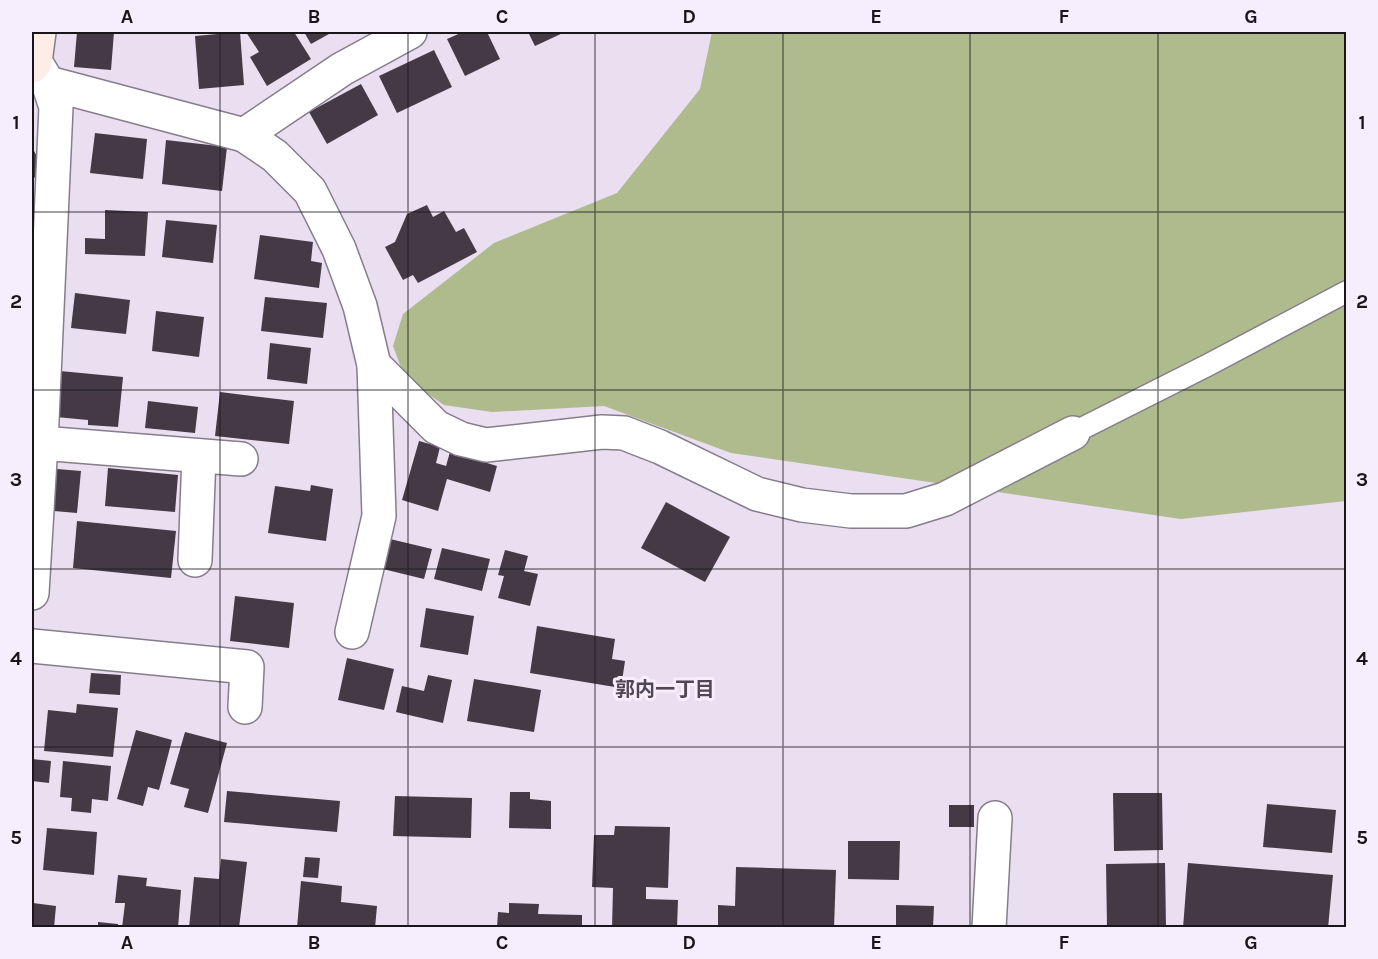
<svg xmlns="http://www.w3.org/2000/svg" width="1378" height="959" font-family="Karla,'Noto Sans JP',sans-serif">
  <rect width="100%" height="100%" fill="#e9dff0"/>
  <polygon fill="#afbb8c" points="712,32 1346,32 1346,501 1181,519 731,453 604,406 492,412 444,405 405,378 393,346 403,314 494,243 617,193 700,89"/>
  <g fill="#433a46">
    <polygon points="77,32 114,32 111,70 74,67"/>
    <polygon points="240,32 244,85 199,89 195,36"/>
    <polygon points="246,32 294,32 311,59 267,86 250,57 259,52"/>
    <polygon points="304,32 328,32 329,34 311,44"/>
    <polygon points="463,32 487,32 500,59 465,76 447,39"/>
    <polygon points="528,32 565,32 535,46"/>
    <polygon points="434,50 452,87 397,113 379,76"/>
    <polygon points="361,84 378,115 327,144 309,112"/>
    <polygon points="95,133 147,139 143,179 90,173"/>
    <polygon points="166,140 227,147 222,191 162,184"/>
    <polygon points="32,147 45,172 32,179"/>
    <polygon points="427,205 433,217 444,211 456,232 464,228 477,252 418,283 413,275 403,280 385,247 395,242 407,214"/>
    <polygon points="32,206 42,206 39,276 32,276"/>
    <polygon points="105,210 148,212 145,256 85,254 85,238 105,239"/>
    <polygon points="166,220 217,225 213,263 162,257"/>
    <polygon points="260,235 313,242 311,261 322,263 319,288 254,279"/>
    <polygon points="75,293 130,300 126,334 71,328"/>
    <polygon points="265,297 327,303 323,338 261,331"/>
    <polygon points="156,311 204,317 199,357 152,351"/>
    <polygon points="270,343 311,348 307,384 267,379"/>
    <polygon points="60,371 123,377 118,427 88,425 88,420 56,417"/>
    <polygon points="220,392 294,401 289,444 215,436"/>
    <polygon points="148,401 198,407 195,433 145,428"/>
    <polygon points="419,441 440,447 436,463 446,466 450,452 497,466 490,492 447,479 438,511 402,500"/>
    <polygon points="108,468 178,475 175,512 105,506"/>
    <polygon points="57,469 81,471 77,513 54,511"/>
    <polygon points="311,485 333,489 326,541 268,533 275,486 310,491"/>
    <polygon points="666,502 730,537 705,582 641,548"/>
    <polygon points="77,521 176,531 171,578 73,568"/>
    <polygon points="390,539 432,549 424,579 383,569"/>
    <polygon points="442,548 490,559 482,591 434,579"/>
    <polygon points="505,550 528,556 524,571 538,574 530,606 498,598 504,576 498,575"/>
    <polygon points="235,596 294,603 289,648 230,641"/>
    <polygon points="426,608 474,616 468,655 420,647"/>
    <polygon points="537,626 615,639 612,659 625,661 621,688 530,673"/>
    <polygon points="347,658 394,669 384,710 338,700"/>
    <polygon points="91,673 121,675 120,695 89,693"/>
    <polygon points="428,675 452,680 443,723 396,712 402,686 424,691"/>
    <polygon points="474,679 541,690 534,732 467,721"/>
    <polygon points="77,704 118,708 113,757 44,751 48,710 76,713"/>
    <polygon points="136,730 172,740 159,790 148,787 143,806 117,799"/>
    <polygon points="185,732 227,743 208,813 184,807 189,789 170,784"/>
    <polygon points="32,759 51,761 49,783 32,781"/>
    <polygon points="63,761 111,766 108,801 92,799 91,813 71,811 72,798 60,797"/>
    <polygon points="227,791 340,801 337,832 224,822"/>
    <polygon points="510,792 530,792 530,799 551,801 551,829 509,828"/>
    <polygon points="1113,793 1162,793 1163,850 1114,851"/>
    <polygon points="395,796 472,798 471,838 393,836"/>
    <polygon points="1267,804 1336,810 1332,853 1263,847"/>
    <rect x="949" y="805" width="25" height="22"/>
    <polygon points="615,826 670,827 668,888 646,887 646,899 678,900 677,928 612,928 613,888 592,887 594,835 614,835"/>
    <polygon points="47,828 97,832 94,875 43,870"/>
    <polygon points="848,841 900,841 899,880 848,879"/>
    <polygon points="305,857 320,858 318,878 303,877"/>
    <polygon points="221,859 247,862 239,928 189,928 194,877 219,879"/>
    <polygon points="1165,863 1166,928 1107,928 1106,864"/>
    <polygon points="1188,863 1333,875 1328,928 1183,928"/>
    <polygon points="736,867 836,870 834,928 718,928 718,905 735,906"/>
    <polygon points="118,875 147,878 146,886 181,890 178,928 122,928 125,903 115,903"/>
    <polygon points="301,881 342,886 341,902 377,906 375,928 297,928"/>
    <polygon points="33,903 56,906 54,928 32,928"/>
    <polygon points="509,903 539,904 538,914 582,915 582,928 497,928 498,912 509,913"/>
    <polygon points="896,905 934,906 933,928 896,928"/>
    <polygon points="98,922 118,924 118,928 98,928"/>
    <rect x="1049" y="925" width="44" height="3"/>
  </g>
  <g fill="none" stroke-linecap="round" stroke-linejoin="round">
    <defs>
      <polyline id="service" points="1073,433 1208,365 1346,292"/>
      <g id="minor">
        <polyline points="48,83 244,135 275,156 310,191 339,249 360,306 374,365 379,516 352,632"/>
        <polyline points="244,135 342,69 410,32"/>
        <polyline points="374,365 436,427 461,439 486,445 602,432 624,433 660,447 757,494 802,505 851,511 906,511 945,499 1073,433"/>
        <polyline points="41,443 241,459"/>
        <polyline points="195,560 199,456"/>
        <polyline points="32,593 41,443 56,107 48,83 39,68"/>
        <polyline points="32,646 247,667 245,707"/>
        <polyline points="989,928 995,818"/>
      </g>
      <polyline id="secondary" points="32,66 35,62 39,32"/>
    </defs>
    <use href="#service" stroke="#867d8c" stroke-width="24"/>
    <use href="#minor" stroke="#867d8c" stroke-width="36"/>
    <use href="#secondary" stroke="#867d8c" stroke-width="36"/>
    <use href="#service" stroke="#fff" stroke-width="21"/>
    <use href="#minor" stroke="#fff" stroke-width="33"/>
    <use href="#secondary" stroke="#feede6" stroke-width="33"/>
  </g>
  <path fill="none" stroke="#19151b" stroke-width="1.5" stroke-opacity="0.55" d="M220,32v896M408,32v896M595,32v896M783,32v896M970,32v896M1158,32v896M32,212h1314M32,390h1314M32,569h1314M32,747h1314"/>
  <g text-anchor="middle" stroke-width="6" stroke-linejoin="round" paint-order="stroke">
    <g font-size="20" font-weight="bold" fill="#4f4754" stroke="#f6edfd">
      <text x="665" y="696">郭内一丁目</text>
    </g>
  </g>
  <rect width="1378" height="959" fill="none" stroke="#f6edfd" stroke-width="66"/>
  <rect x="33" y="33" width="1312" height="893" fill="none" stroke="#19151b" stroke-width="2"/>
  <g font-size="20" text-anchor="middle" font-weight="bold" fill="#19151b">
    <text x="127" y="23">A</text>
    <text x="314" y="23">B</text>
    <text x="502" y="23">C</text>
    <text x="689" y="23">D</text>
    <text x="876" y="23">E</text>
    <text x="1064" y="23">F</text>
    <text x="1251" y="23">G</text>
    <text x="16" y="129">1</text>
    <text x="1362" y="129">1</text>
    <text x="16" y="308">2</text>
    <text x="1362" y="308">2</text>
    <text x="16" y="486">3</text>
    <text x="1362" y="486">3</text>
    <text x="16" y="665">4</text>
    <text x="1362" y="665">4</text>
    <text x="16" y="844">5</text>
    <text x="1362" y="844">5</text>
    <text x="127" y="949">A</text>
    <text x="314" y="949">B</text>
    <text x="502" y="949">C</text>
    <text x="689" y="949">D</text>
    <text x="876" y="949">E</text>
    <text x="1064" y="949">F</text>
    <text x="1251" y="949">G</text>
  </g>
</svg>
